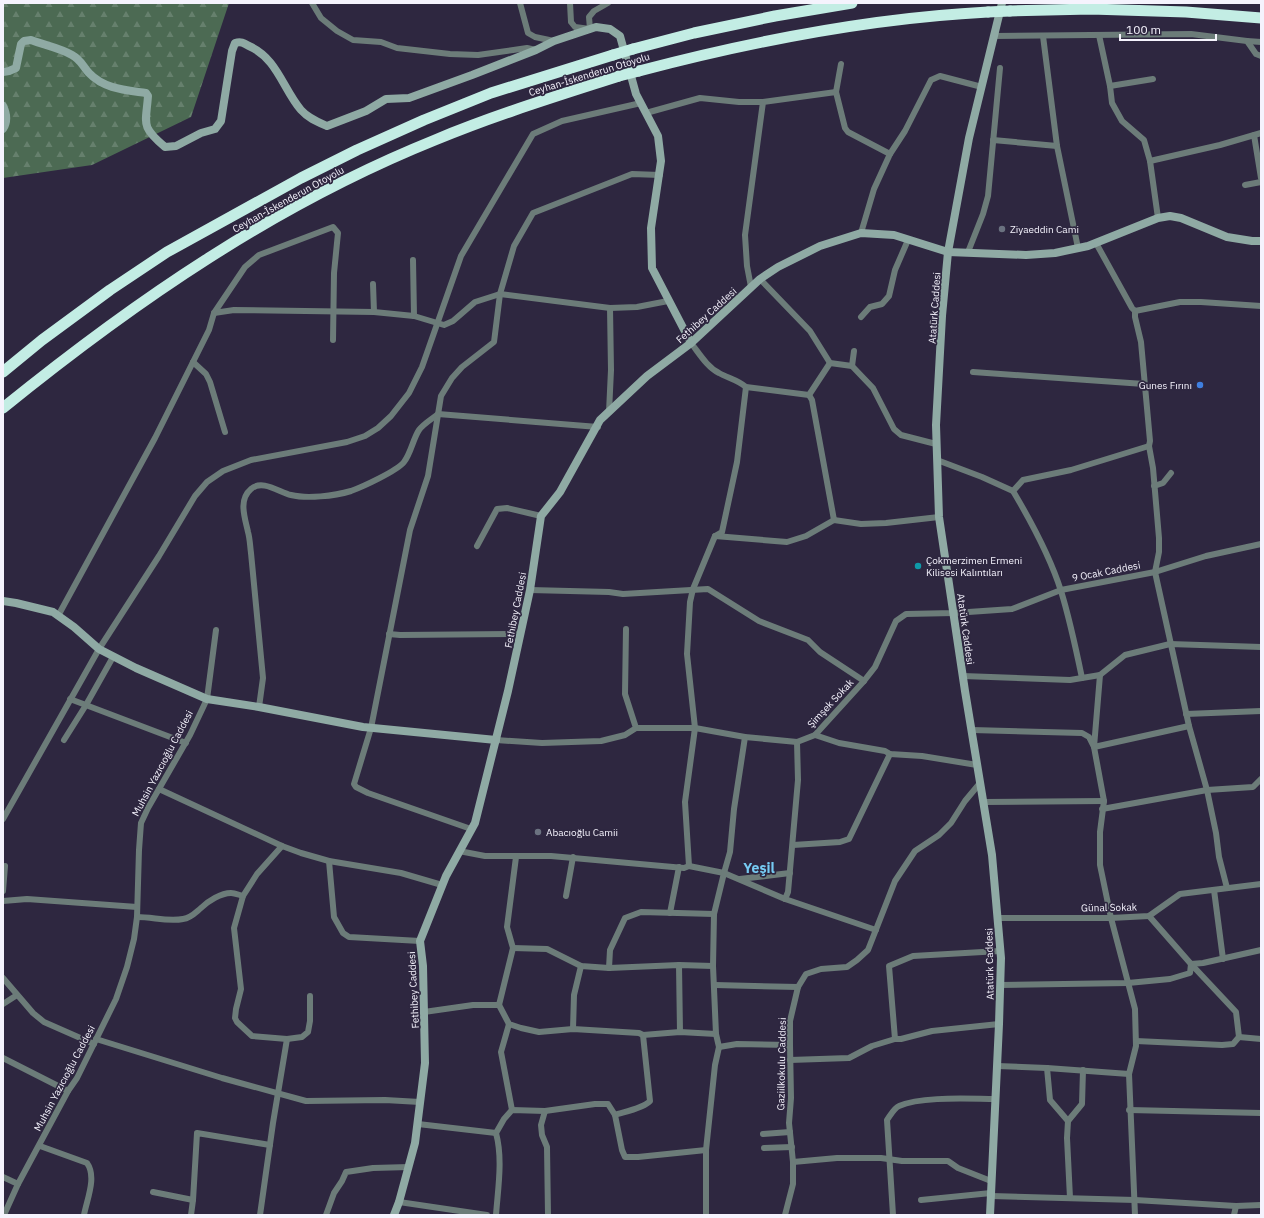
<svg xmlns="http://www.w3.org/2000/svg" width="1264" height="1218" font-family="'IBM Plex Sans',sans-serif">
  <defs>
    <pattern id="forest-firs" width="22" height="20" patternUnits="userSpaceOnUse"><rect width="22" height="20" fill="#4c6a53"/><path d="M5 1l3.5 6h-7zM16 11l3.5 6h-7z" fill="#66806d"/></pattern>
  </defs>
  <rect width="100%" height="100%" fill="#2e2740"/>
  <polygon fill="url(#forest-firs)" points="3,3 229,3 191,117 92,165 3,178"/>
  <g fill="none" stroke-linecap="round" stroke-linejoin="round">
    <g stroke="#6c7c79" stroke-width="6">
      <polyline points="312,3 321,18 337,31 353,40 381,42 397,48 450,54 478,55 527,48 536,50"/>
      <polyline points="520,3 528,33 535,37 554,41"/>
      <polyline points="570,3 571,22 575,27 590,29 589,17 594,11 608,3"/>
      <polyline points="1099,35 1110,86 1112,103 1122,121 1144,140 1150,161 1158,218"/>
      <polyline points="994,36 1191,34 1247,41 1256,54 1261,56"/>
      <polyline points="1043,36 1057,146 1078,248"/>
      <polyline points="1247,41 1261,42"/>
      <polyline points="841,64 836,92 845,128 848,132 890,154"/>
      <polyline points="1110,86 1153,79"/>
      <polyline points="646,113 700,98 739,102 763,102"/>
      <polyline points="1254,135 1261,178"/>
      <polyline points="993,140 1057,146"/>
      <polyline points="1150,161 1220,145 1261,133"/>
      <polyline points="1245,185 1261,182"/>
      <polyline points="861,233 874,189 890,154 905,131 931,80 940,76 982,87"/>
      <polyline points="1096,243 1132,308 1135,311 1135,317 1141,342 1150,441 1149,446 1153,468 1159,538 1159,552 1155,572 1189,726 1207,790 1216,833 1219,857 1227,888"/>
      <polyline points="968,252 983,214 988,196 1000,68"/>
      <polyline points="413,260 414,316"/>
      <polyline points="760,279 810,331 830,363 852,366 873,388 894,429 901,435 936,444"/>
      <polyline points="373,284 374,312"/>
      <polyline points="751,287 747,266 745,235 763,102 836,92"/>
      <polyline points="1135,311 1180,302 1201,302 1261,306"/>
      <polyline points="214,313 234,310 374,312 414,316 444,325 453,321 475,302 500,294 610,308 637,307 668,301"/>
      <polyline points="861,317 870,307 882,304 889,296 895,270 908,240"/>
      <path d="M691,343c8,10 16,24 28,30 9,5 19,7 27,14l63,8"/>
      <polyline points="193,362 206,374 210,382 225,432"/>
      <polyline points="852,366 854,351"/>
      <polyline points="973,372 1144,384"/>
      <polyline points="809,395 812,400 834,520"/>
      <polyline points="809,395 830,363"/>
      <polyline points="609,412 611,370 610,308"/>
      <polyline points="937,460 982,477 1013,491"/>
      <polyline points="1154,486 1163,483 1171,473"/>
      <polyline points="715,536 787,542 806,536 834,520 861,524 886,523 939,517"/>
      <polyline points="477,546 497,509 507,508 541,516"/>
      <polyline points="530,590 609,592 623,594 708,589 759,621 808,640 820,652 864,681"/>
      <polyline points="58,616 155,438 209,330 214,313 245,267 259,255 333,227 338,233 334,273 333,340"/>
      <polyline points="389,634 400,635 521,634"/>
      <polyline points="1100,675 1094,747 1104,801 1100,832 1100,865 1111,918 1135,1009 1136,1046 1129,1074 1135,1215"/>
      <polyline points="963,676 1070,680 1100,675 1125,655 1170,644 1261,647"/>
      <path d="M1082,678c-6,-29 -12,-58 -21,-87 -11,-35 -29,-68 -48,-100l10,-11 48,-10 78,-24"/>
      <polyline points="70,699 186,743"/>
      <path d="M259,707l4,-29 -12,-125c-1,-7 -1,-14 -3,-21 -3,-14 -10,-32 3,-43 11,-10 28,3 40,6 16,4 43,1 60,-4 11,-4 46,-20 53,-29 7,-9 9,-23 15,-32 4,-6 13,-11 19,-16l160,13"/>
      <polyline points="1186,714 1261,711"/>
      <polyline points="636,728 695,728 745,737 797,742 815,735 864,681 875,667 896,621 906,614 954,613 1012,609 1061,590 1155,572 1206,556 1261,544"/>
      <polyline points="972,730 1082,733 1089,737 1094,747 1189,726"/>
      <polyline points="815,735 839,743 885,751 890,754 922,756 977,765"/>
      <polyline points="64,740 86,705 113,657"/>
      <polyline points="496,740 542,743 601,741 625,735 636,728 625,694 626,629"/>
      <polyline points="159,789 282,846 301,853 329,861 401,873 442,885"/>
      <polyline points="984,802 1104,801"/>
      <polyline points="1102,809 1207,790 1253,787 1261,779"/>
      <polyline points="3,819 99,649 159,556 195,496 207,482 223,471 251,460 347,442 365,436 378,428 391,416 409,393 422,367 461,256 533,134 562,121 641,103"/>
      <polyline points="471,829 368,793 356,787 354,784 371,728 410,530 428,476 441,396 452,378 462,367 494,342 500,294 514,246 533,213 632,174 660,175"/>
      <polyline points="793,845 840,842 849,839 890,754"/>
      <polyline points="282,846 257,874 243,896 234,928 241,989 236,1009 235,1018 237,1022 252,1036 287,1039 302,1037 308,1032 310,1021 310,996"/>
      <polyline points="459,851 485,856 551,856 684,868 689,866 724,873 785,899 876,930"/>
      <polyline points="329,861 334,917 343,933 349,937 420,941"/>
      <polyline points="689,866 685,802 695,728 687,654 690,602 693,589 715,536 722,532 737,462 746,387"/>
      <polyline points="740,879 790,873"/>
      <polyline points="1214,890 1223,959"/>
      <polyline points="3,891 5,866"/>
      <polyline points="566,896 573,857"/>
      <polyline points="785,899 788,892 798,780 797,742"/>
      <polyline points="3,901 27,899 137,907"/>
      <polyline points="670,913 679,867"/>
      <polyline points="1149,916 1191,964 1203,963 1261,950"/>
      <path d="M137,917c16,0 31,5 46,2 8,-1 13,-7 18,-11 7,-7 20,-15 30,-15 4,0 8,2 12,3"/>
      <polyline points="997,918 1111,918 1149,916 1180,894 1261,884"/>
      <polyline points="513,948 547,949 581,966 609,968 679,965 713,966"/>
      <polyline points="679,965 680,1032"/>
      <polyline points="609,968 610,950 625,918 641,912 714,914"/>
      <polyline points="3,978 33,1013 44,1022 94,1044"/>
      <polyline points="715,985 798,987"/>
      <polyline points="1000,985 1128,983 1170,979 1190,973 1191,964 1236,1012 1239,1037 1233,1044 1222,1045 1136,1041"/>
      <polyline points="3,1004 17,995"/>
      <polyline points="499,1005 509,1024 521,1028 539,1032 573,1029 639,1033 643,1035 680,1032 716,1034 713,966 714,914 724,873 730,852 734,809 745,737"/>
      <polyline points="424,1012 473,1005 499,1005 513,948 507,927 516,857"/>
      <polyline points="509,1024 501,1052 512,1110"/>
      <polyline points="573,1029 574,995 581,966"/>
      <polyline points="1239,1037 1261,1039"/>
      <polyline points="96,1039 222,1078 306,1101 385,1100 420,1102"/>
      <polyline points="895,1039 889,966 913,956 1000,951"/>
      <polyline points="719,1047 737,1044 790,1045"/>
      <polyline points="3,1058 68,1091"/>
      <polyline points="790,1060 849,1058 872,1046 895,1039 901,1039 932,1031 999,1024"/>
      <polyline points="997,1066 1047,1068 1129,1074"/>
      <polyline points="1047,1068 1050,1100 1068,1121"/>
      <polyline points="1129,1110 1261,1113"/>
      <polyline points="545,1111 541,1125 542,1135 547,1147 548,1215"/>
      <path d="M615,1115c9,-3 29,-7 35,-14l-7,-66"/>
      <polyline points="418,1124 496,1133"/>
      <polyline points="763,1134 790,1132"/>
      <path d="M40,1146l47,17c10,14 0,36 -3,52"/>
      <polyline points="764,1148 792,1147"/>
      <polyline points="793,1162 837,1158 881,1158 902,1161 948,1161 958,1168 991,1181"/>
      <polyline points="3,1177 18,1184"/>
      <polyline points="153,1192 193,1200"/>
      <polyline points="991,1196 1135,1200 1236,1206 1261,1205"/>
      <polyline points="1070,1198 1067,1138 1068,1121 1082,1104 1083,1070"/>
      <polyline points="921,1200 991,1193"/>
      <polyline points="399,1202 487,1215"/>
      <polyline points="4,1215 18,1184 68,1091 77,1078 116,999 127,967 134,939 137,917 139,850 141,823 148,808 190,735 207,699 216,630"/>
      <polyline points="191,1215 193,1200 197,1133 270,1145"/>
      <polyline points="260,1215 273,1123 287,1039"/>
      <polyline points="326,1215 334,1193 342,1181 346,1172 373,1168 409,1167"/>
      <path d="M496,1215c2,-27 7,-56 0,-82l8,-14 8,-9 33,1 50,-7h13l7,11 7,35 3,7h13l68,-7"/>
      <polyline points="706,1215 706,1150 715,1065 719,1047 716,1034"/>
      <polyline points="785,1215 793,1184 793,1162 789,1123 791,1098 790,1045 790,1021 798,987 806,974 821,969 847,967 857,960 868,950 895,881 915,851 939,835 951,823 965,801 980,783"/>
      <path d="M893,1215l-6,-95c3,-4 7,-12 12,-14 23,-10 71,-7 96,-7"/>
      <polyline points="1234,1215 1236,1206"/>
    </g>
    <g stroke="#8faaa4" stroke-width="8">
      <path d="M3,72l6,-1 7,-3 5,-24 3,-3 7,-1c13,5 29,8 41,15 9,5 10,10 17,18 15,16 37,17 57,20l2,3c-2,28 -8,30 17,51l11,-1 25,-13 14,-4 6,-8 11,-70 3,-8c6,-2 9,0 14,3 28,12 34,43 52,64 7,8 17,12 26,16l39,-15 20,-12 23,-1 63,-23 64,-25 18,-9 42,-14 14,2 10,7 16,58 22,42 3,25 -10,67 1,40 39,75"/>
      <path d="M3,106c4,8 5,15 0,23"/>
      <polyline points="3,601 16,603 53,612 74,627 99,649 136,668 207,699 259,707 363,727 496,740"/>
      <polyline points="394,1215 399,1202 415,1143 425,1063 423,966 420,941 446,876 475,823 508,691 530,590 541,516 560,492 600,420 647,376 691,343 760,279 778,267 820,246 861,233 894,235 948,252 1026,255 1055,253 1088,246 1158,218 1170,216 1181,218 1227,237 1252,241 1261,241"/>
      <polyline points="990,1215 999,1024 1001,958 992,855 965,691 939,517 936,425 942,316 948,252 969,138 1002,3"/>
    </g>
    <g stroke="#c3ede4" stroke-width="11">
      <polyline points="1010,11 1091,9 1186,12 1261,18"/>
      <polyline points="633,49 694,33 775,16 852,3"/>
      <path d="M639,71c114,-30 231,-53 349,-59"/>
      <polyline points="3,372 42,340 110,290 167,252 301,178 357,150 424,120 491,93 613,55"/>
      <path d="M3,408c132,-107 273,-204 432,-268 60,-25 122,-44 184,-64"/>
    </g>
    <g stroke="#c3ede4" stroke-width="11">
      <polyline points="988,12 1010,11"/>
      <polyline points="613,55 633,49"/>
      <polyline points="619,76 639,71"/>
    </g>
  </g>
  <g fill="#6b7280" stroke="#2e2740" stroke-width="1.5">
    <circle cx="1002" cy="229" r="4"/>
    <circle cx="538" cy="832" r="4"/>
  </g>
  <circle fill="#3f7fe0" stroke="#2e2740" stroke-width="1.5" cx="1200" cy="385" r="4"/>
  <circle fill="#0f9aa8" stroke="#2e2740" stroke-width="1.5" cx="918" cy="566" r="4"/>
  <g text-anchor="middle" stroke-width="3.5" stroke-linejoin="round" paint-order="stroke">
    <g font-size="10" fill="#f5f3fd" stroke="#2e2740">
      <text transform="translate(589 74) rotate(-17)" y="4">Ceyhan-İskenderun Otoyolu</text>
      <text transform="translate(288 199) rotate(-29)" y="4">Ceyhan-İskenderun Otoyolu</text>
      <text transform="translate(934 308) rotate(-86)" y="4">Atatürk Caddesi</text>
      <text transform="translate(706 315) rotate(-42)" y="4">Fethibey Caddesi</text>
      <text transform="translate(1106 571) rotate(-11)" y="4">9 Ocak Caddesi</text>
      <text transform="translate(515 610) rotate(-79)" y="4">Fethibey Caddesi</text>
      <text transform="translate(966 629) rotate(82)" y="4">Atatürk Caddesi</text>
      <text transform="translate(830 703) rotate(-47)" y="4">Şimşek Sokak</text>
      <text transform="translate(162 763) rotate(-62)" y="4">Muhsin Yazıcıoğlu Caddesi</text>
      <text transform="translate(1109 907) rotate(-1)" y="4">Günal Sokak</text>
      <text transform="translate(989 964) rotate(-91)" y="4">Atatürk Caddesi</text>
      <text transform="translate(413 990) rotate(-93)" y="4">Fethibey Caddesi</text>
      <text transform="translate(781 1064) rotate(-89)" y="4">Gaziilkokulu Caddesi</text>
      <text transform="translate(64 1078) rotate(-62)" y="4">Muhsin Yazıcıoğlu Caddesi</text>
    </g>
    <g font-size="10" fill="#f5f3fd" stroke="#2e2740" text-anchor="start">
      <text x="1010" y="233">Ziyaeddin Cami</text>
      <text x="1192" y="389" text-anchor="end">Gunes Fırını</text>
      <text x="926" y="564">Çokmerzimen Ermeni<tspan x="926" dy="12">Kilisesi Kalıntıları</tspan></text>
      <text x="546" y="836">Abacıoğlu Camii</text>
    </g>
    <g font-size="14" font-weight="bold" fill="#76cbf3" stroke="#2e2740">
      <text x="759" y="873">Yeşil</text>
    </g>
  </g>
  <rect width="1264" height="1218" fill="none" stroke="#f5f3fd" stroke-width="8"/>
  <path d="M1120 34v6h96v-6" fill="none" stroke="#f5f3fd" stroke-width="2"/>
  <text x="1126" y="34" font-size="12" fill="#f5f3fd" stroke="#2e2740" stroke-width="3" paint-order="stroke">100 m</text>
</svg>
